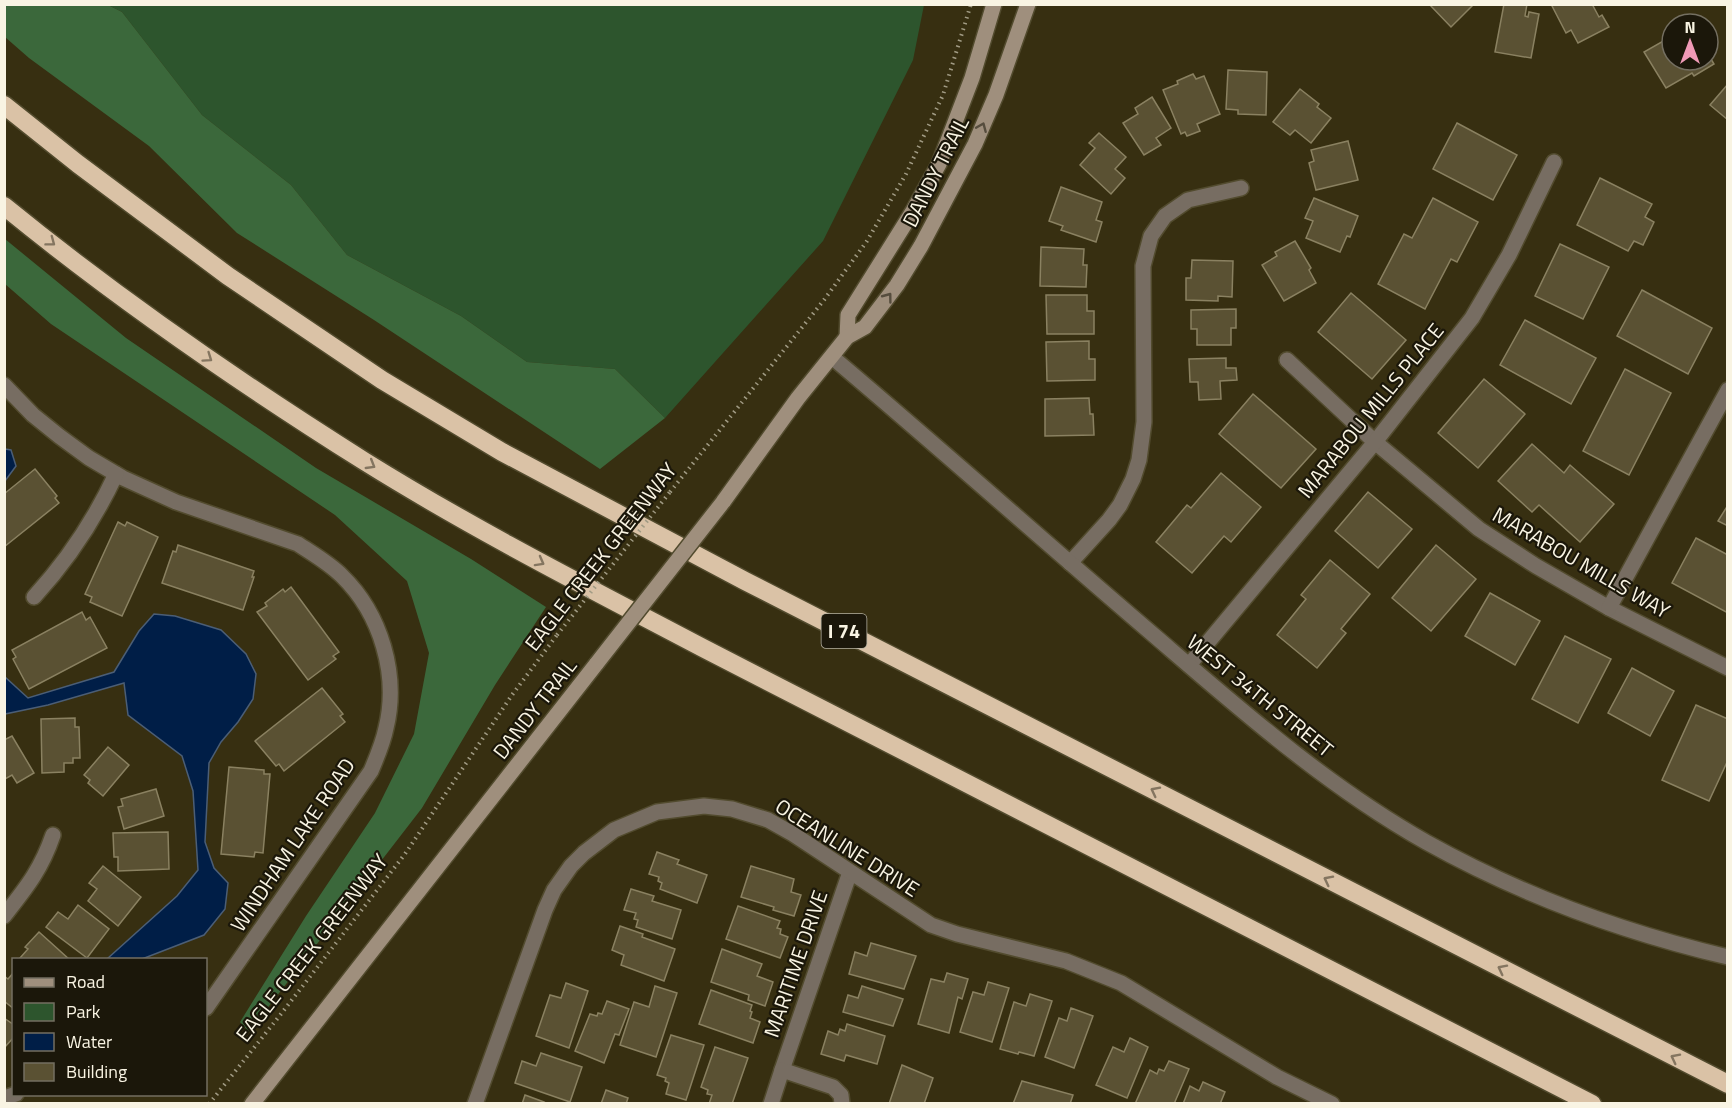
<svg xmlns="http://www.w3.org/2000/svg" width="1732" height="1108" font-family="'Titillium Web',sans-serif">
  <rect width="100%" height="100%" fill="#372f11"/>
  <polygon fill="#2d552d" points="108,5 924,5 913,60 823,241 665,418 615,369 527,362 461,316 347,255 291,185 202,115 122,12"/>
  <g fill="#3b683b">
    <polygon points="5,4 108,5 122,12 202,115 291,185 347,255 461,316 527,362 615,369 665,418 600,469 374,320 237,233 149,146 29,58 5,37"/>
    <polygon points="5,239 126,338 316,468 471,559 546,607 495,685 422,808 249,1032 240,1022 306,916 375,813 414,734 429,653 407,581 335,515 51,324 5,284"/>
  </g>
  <g fill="#001e47" stroke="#4b5e76" stroke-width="1.5">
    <polygon points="5,449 11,450 16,466 5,481"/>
    <polygon points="154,614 175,616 221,630 246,654 256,674 253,699 238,722 221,742 209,763 205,842 214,868 228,883 225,909 204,935 142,959 107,959 177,896 198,870 193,791 182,756 128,715 124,683 48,705 5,714 5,677 28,698 114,672 139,631"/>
  </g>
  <g fill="#5a5133" stroke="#8a8161" stroke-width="1.5">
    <polygon points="1429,4 1474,4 1451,27"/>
    <polygon points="1504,4 1527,4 1525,16 1528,17 1529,12 1539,14 1531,58 1495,52"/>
    <polygon points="1551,4 1592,4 1599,17 1602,15 1609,27 1578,43 1571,30 1566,33"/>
    <polygon points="1672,36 1672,60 1708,60 1708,54 1714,64 1694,76 1692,73 1666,88 1644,52"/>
    <polygon points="1228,70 1267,72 1266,115 1238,114 1238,110 1226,109"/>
    <polygon points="1193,74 1196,79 1204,76 1220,114 1197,124 1200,131 1187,136 1185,132 1181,134 1163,90 1178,84 1177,81"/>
    <polygon points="1728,84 1728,120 1710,105"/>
    <polygon points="1300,89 1319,104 1317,107 1331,118 1311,143 1295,130 1290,135 1273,122"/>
    <polygon points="1152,97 1171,128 1156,138 1161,145 1144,155 1123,123 1138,114 1135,108"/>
    <polygon points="1457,123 1517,155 1493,200 1433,169"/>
    <polygon points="1099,133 1126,157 1115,169 1125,178 1111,194 1080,165 1095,148 1089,143"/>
    <polygon points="1348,141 1358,180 1316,190 1309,163 1314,161 1311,150"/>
    <polygon points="1600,178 1652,204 1645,217 1654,222 1643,245 1634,241 1628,251 1577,225"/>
    <polygon points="1061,187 1102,202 1096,220 1102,222 1096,242 1061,230 1063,226 1049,221"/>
    <polygon points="1314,198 1358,216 1350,237 1347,236 1340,252 1306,238 1313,221 1305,218"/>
    <polygon points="1433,198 1478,222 1457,262 1451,259 1425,309 1378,284 1404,234 1412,238"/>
    <polygon points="1295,241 1311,268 1309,270 1316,283 1284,301 1262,265 1277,256 1275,252"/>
    <polygon points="1560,244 1609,267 1583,319 1535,296"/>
    <polygon points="1041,247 1084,249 1083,265 1087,265 1086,287 1040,286"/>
    <polygon points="1192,260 1233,261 1232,297 1218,296 1218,301 1186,300 1186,278 1191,278"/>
    <polygon points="1642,290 1712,328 1688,374 1617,336"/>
    <polygon points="1351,293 1406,340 1372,379 1318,332"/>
    <polygon points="1046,295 1087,295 1087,311 1094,311 1094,334 1047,334"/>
    <polygon points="1236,309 1236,328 1231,328 1231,345 1197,345 1197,329 1191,329 1191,310"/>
    <polygon points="1525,320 1596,358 1571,404 1500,365"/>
    <polygon points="1089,341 1089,359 1095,359 1095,380 1047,381 1046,342"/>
    <polygon points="1226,358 1226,368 1236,368 1237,380 1220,381 1221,399 1199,400 1198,382 1190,382 1189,359"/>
    <polygon points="1625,369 1671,393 1629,475 1583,451"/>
    <polygon points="1484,379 1525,414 1478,468 1438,433"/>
    <polygon points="1253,394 1316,449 1281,488 1219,434"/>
    <polygon points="1089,398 1090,414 1093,414 1094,435 1045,436 1045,399"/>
    <polygon points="1532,444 1564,473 1570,465 1614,504 1580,542 1539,505 1532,512 1498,481"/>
    <polygon points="35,469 57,496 55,498 59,503 4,547 4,494"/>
    <polygon points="1221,473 1261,507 1231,542 1224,536 1192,573 1156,542 1187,505 1191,508"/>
    <polygon points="1368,492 1412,529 1378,568 1335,531"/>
    <polygon points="1728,505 1728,526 1718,521"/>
    <polygon points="118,522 125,526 127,522 158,537 122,616 90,602 92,597 85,594"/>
    <polygon points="1696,538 1728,555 1728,613 1672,583"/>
    <polygon points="178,545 254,571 252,577 254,577 243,610 162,583 173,551 176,552"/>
    <polygon points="1436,545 1476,579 1431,631 1392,598"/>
    <polygon points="1330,560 1370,594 1341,629 1346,633 1317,668 1277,635 1306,599 1301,595"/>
    <polygon points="291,587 339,652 333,656 336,659 308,680 257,612 267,606 265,603 283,589 285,592"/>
    <polygon points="1490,593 1540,621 1515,665 1465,636"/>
    <polygon points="82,612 86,620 90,617 107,648 29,689 13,659 16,657 12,650"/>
    <polygon points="1565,636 1611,659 1578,723 1532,699"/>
    <polygon points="1632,668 1674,691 1650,736 1608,713"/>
    <polygon points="322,688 343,714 340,716 345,722 284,771 279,764 276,766 255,741"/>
    <polygon points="1696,705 1728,719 1728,760 1709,801 1662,780"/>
    <polygon points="75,718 75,727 79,727 80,758 73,758 73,763 64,763 64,772 42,773 41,719"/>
    <polygon points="12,736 34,773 17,783 12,775 5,779 4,777 4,740"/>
    <polygon points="108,747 129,765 103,796 88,783 90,780 84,775"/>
    <polygon points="229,767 264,770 264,774 270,774 263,853 255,852 254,857 221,854"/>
    <polygon points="156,789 164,816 124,829 118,807 123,806 121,799"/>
    <polygon points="168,832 169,869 118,871 118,857 114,857 113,833"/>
    <polygon points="657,852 679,860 677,864 707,875 697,903 660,889 662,883 658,881 659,877 649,874"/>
    <polygon points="103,866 141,897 118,926 88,901 97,889 89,883"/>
    <polygon points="751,866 794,879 791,892 801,895 794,916 773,910 774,907 741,897"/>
    <polygon points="631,889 654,896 652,901 681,910 672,939 636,927 638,920 634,919 636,913 624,910"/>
    <polygon points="78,905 109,929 87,958 46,927 58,912 68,919"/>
    <polygon points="738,906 780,921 777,928 781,929 780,934 788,937 780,958 726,939"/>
    <polygon points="620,926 643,934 642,937 675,949 664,981 621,965 624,955 612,950"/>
    <polygon points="39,932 70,960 22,960 20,958 28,949 25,947"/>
    <polygon points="871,943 916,956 904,989 849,974 855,952 867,956"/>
    <polygon points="722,949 762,964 757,976 773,982 765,1006 748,1000 749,995 711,982"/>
    <polygon points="14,972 14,1009 4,1001 4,976 8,979"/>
    <polygon points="947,973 968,979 962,999 958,997 949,1033 918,1024 931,979 944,982"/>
    <polygon points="988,982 1009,988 992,1042 960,1032 973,992 984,995"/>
    <polygon points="566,983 588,991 569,1048 536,1036 550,995 561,998"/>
    <polygon points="655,986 677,993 656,1057 620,1045 634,1002 649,1007"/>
    <polygon points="862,986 903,999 893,1026 843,1012 848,995 858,998"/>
    <polygon points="711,990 752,1005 750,1011 752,1012 750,1018 760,1022 753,1043 699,1024"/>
    <polygon points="1030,994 1052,1001 1034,1056 1019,1052 1018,1054 1000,1049 1014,1002 1026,1006"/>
    <polygon points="607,1001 629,1009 619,1035 615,1034 604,1063 575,1051 590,1014 597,1016 598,1013 602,1014"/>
    <polygon points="1071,1008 1093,1016 1074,1068 1045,1057 1059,1018 1067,1021"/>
    <polygon points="4,1018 14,1025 14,1037 4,1048"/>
    <polygon points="847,1024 885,1036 877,1064 846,1055 844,1061 821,1054 828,1031 838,1035 840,1029 845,1031"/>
    <polygon points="671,1035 704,1045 686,1100 666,1094 669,1083 665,1081 666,1078 657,1075"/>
    <polygon points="1130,1038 1148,1047 1127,1098 1096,1085 1113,1047 1124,1052"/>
    <polygon points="715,1047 748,1058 732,1104 709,1104 712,1095 707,1094 708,1090 701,1087"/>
    <polygon points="541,1053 582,1067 570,1102 515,1083 522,1061 536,1066"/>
    <polygon points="1169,1061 1189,1069 1174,1104 1135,1104 1150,1070 1157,1074 1159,1069 1164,1071"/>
    <polygon points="902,1065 933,1078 924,1104 889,1104"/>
    <polygon points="1022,1081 1073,1095 1070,1104 1013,1104"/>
    <polygon points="1203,1082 1225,1092 1220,1104 1183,1104 1190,1086 1199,1091"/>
    <polygon points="606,1090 628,1098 626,1104 601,1104"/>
    <polygon points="525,1095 544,1102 547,1104 522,1104"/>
  </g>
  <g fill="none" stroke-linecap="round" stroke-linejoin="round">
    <defs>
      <g id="minor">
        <polyline points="1287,360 1375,442 1479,529 1536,566 1609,608 1728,668"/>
        <path d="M4,385l29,30 26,21 30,22 34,20 53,24 122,42c15,10 31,19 44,32 39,38 57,99 44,152 -3,15 -9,29 -15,43l-165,237"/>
        <polyline points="1070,563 1109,520 1120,505 1133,479 1139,460 1144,422 1143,266 1151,236 1165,216 1188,200 1241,188"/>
        <path d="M34,597c33,-36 61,-78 82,-123"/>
        <polyline points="1609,608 1728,390"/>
        <polyline points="1189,665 1375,442 1472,318 1509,255 1554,162"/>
        <path d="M4,916c22,-28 37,-46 49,-81"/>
        <polyline points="782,1070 850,872"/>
        <polyline points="4,1098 16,1094"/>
        <polyline points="475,1104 545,910 554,890 571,866 584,853 614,830 657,812 704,806 732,809 768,820 793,834 931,925 957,934 1066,961 1121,983 1277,1077 1332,1104"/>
        <polyline points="771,1104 782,1070 833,1087 841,1095 842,1104"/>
      </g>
      <path id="tertiary" d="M832,357c109,92 215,187 324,280 86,74 171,149 270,205 95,53 196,90 302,115"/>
      <g id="secondary">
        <polyline points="847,337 848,315 913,211 939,164 972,78 994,4"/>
        <polyline points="723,502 798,398 847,337 865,327 897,285 921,246 975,144 996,95 1028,4"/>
        <polyline points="252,1104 597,663"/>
      </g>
      <g id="motorway">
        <polyline points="4,105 78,164 228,276 382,380 502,452 745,581 1728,1084"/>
        <path d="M4,206c114,93 236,177 360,255 109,68 225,127 339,187l889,456"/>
      </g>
    </defs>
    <use href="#minor" stroke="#524b2e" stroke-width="18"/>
    <use href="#tertiary" stroke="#524b2e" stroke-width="18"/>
    <use href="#secondary" stroke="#524b2e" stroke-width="18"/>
    <use href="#motorway" stroke="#524b2e" stroke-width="21"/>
    <g stroke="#a19b84" stroke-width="4" stroke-dasharray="1.5 4.5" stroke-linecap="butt">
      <polyline points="670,492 824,300 867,241 906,174 943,95 971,4"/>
      <polyline points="209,1104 281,1014 405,854 512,695 557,635"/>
    </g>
    <use href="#minor" stroke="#776d62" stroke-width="15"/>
    <use href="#tertiary" stroke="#776d62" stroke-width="15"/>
    <use href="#secondary" stroke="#9f8f7d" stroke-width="15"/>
    <use href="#motorway" stroke="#dac2a6" stroke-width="18"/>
    <defs>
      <polyline id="secondary-bridge" points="597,663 723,502"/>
    </defs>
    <use href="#secondary-bridge" stroke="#524b2e" stroke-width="18" stroke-linecap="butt"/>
    <polyline stroke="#a19b84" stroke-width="4" stroke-dasharray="1.5 4.5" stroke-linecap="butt" points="557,635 670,492"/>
    <use href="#secondary-bridge" stroke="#9f8f7d" stroke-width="15"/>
  </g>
  <defs><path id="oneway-chevron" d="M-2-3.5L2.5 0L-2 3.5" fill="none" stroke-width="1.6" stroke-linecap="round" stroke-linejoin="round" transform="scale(1.5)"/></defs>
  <g stroke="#564d3e">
    <use href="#oneway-chevron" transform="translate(982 127) rotate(-67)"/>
    <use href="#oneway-chevron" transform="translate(888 297) rotate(-53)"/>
  </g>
  <g stroke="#847560">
    <use href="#oneway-chevron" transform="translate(51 242) rotate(37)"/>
    <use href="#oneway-chevron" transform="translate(208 358) rotate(35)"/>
    <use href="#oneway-chevron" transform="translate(371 465) rotate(31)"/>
    <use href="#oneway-chevron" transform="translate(540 562) rotate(29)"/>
    <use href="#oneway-chevron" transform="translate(1155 791) rotate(-153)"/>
    <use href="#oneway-chevron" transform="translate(1328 880) rotate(-153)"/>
    <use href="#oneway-chevron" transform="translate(1502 969) rotate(-153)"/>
    <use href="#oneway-chevron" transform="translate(1675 1058) rotate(-153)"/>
  </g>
  <g text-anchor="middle" stroke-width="4.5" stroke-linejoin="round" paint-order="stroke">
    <rect fill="#1b170a" stroke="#b6b2a2" stroke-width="1.5" x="821.5" y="614" width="45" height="34" rx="4.5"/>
    <g font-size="20" font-weight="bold" fill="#f9f4e3">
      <text x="844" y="638">I 74</text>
    </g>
    <g font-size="21" fill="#f9f4e3" stroke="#1b170a">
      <text transform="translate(936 172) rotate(-63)" y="7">DANDY TRAIL</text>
      <text transform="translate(1371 411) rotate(-51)" y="7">MARABOU MILLS PLACE</text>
      <text transform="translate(601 557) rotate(-52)" y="7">EAGLE CREEK GREENWAY</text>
      <text transform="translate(1581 563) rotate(30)" y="7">MARABOU MILLS WAY</text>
      <text transform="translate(1260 696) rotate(39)" y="7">WEST 34TH STREET</text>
      <text transform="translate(535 709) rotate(-52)" y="7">DANDY TRAIL</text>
      <text transform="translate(293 845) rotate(-56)" y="7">WINDHAM LAKE ROAD</text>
      <text transform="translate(847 848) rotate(32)" y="7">OCEANLINE DRIVE</text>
      <text transform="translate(312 948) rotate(-52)" y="7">EAGLE CREEK GREENWAY</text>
      <text transform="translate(796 964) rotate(-71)" y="7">MARITIME DRIVE</text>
    </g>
  </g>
  <rect width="1732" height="1108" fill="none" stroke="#f9f4e3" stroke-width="12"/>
  <rect x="12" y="958" width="195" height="138" fill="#1b170a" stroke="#746f61" stroke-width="1.5"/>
  <rect x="24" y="978" width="30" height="9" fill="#9f8f7d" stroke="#746f61" stroke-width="1.5"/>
  <text x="66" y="988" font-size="18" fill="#f9f4e3">Road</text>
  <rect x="24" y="1003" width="30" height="18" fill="#2d552d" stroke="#746f61" stroke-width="1.5"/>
  <text x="66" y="1018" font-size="18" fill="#f9f4e3">Park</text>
  <rect x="24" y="1033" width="30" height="18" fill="#001e47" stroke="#746f61" stroke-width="1.5"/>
  <text x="66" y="1048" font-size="18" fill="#f9f4e3">Water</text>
  <rect x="24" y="1063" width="30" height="18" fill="#5a5133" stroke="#746f61" stroke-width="1.5"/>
  <text x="66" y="1078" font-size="18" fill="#f9f4e3">Building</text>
  <g transform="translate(1690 42)"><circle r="28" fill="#1b170a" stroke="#746f61" stroke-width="1.5"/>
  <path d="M0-4.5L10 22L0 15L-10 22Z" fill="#f09ab7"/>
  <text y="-9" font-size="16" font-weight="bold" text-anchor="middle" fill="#f9f4e3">N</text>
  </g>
</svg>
